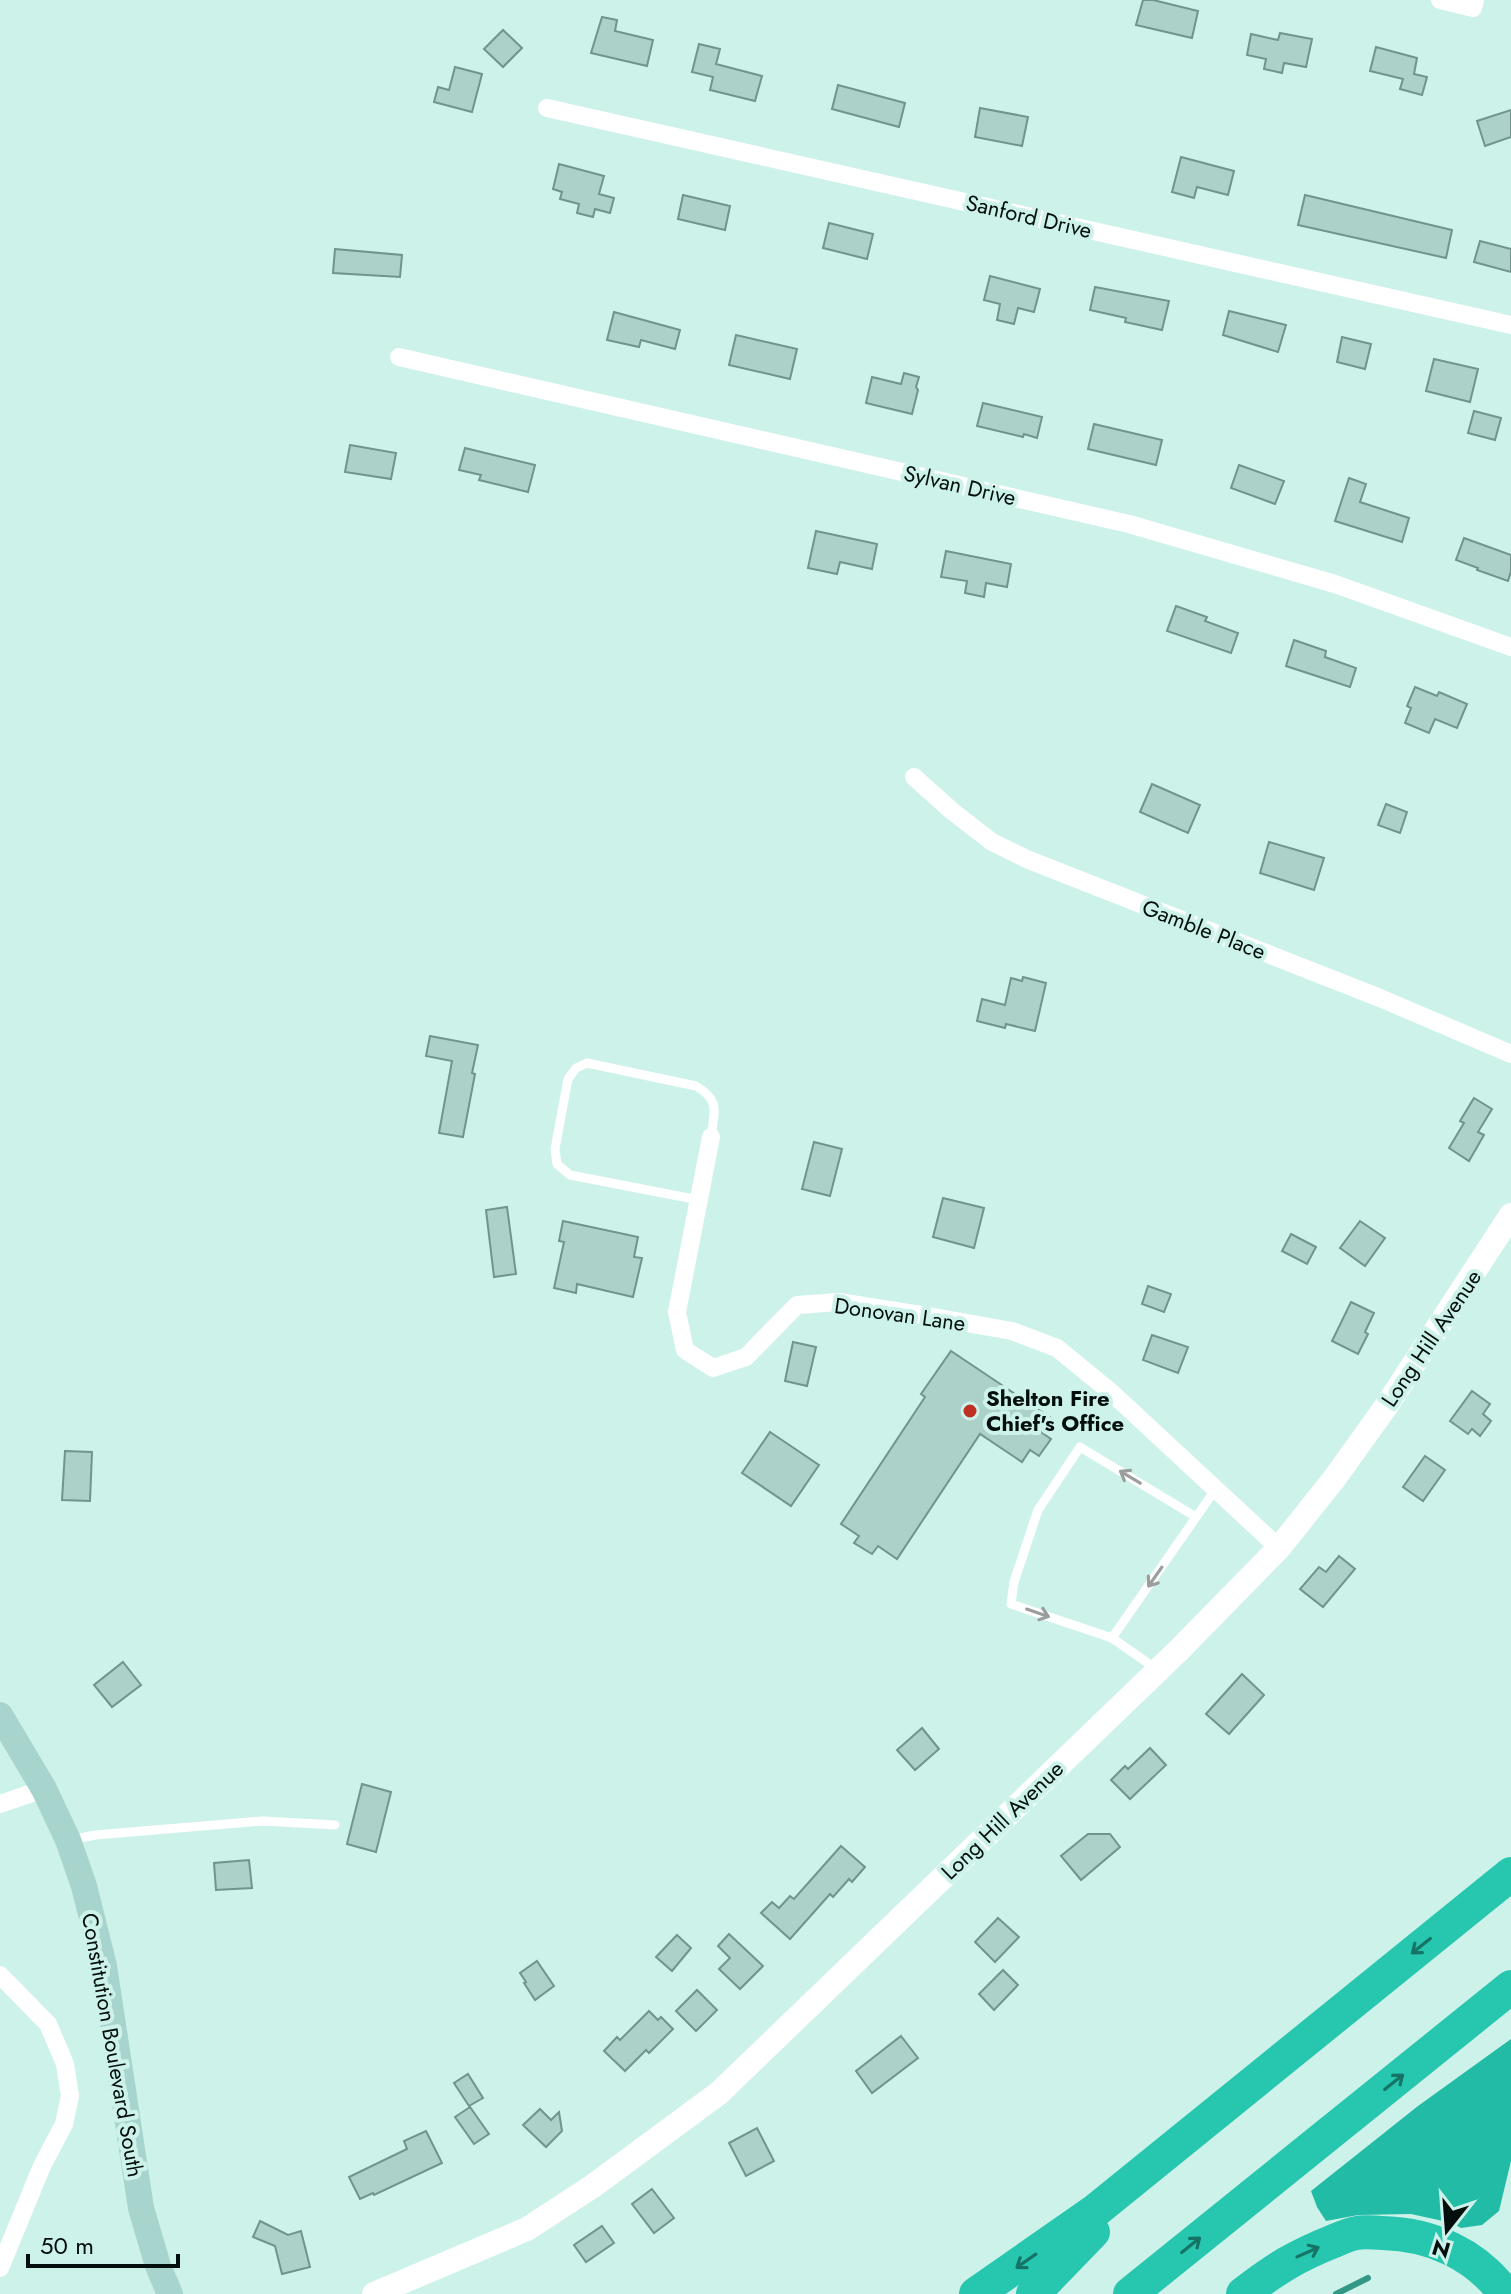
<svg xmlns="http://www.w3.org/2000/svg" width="1511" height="2294" font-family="Jost,sans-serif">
  <rect width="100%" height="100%" fill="#cdf2ea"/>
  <polygon fill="#22bba5" points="1511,2039 1511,2161 1499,2211 1482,2225 1461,2228 1452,2223 1411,2214 1358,2215 1326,2221 1317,2207 1311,2191 1418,2106"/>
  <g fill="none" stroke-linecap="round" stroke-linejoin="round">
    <polyline stroke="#329886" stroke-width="6" points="1336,2294 1368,2278"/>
  </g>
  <g fill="#acd1c9" stroke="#71948c" stroke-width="2">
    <polygon points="1143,0 1153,0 1198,11 1192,38 1136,25"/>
    <polygon points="602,17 617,20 615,31 653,40 647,66 591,53"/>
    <polygon points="503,30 522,48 503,67 484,49"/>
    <polygon points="1280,33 1312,39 1306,67 1284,63 1282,73 1264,69 1266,59 1247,55 1251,34 1278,40"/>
    <polygon points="699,44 720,49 716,64 762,76 755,101 710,90 713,77 692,72"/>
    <polygon points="1376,47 1417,58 1414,74 1427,77 1422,95 1400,89 1403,79 1370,71"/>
    <polygon points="455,67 482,74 472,112 434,102 438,87 449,90"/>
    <polygon points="838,85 905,103 899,127 832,109"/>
    <polygon points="980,108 1028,117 1022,146 975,137"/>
    <polygon points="1511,110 1511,137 1485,146 1477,121"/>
    <polygon points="1181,157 1234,171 1228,195 1197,187 1194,198 1172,192"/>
    <polygon points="559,164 604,176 599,194 614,198 610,213 595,209 593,217 577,213 579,204 560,199 562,192 553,189"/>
    <polygon points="683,195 730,206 725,230 678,219"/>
    <polygon points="1305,195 1452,230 1446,258 1298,225"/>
    <polygon points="829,223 873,234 867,259 823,248"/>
    <polygon points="1480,241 1511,249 1511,272 1474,262"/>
    <polygon points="335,249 402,255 400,277 333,273"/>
    <polygon points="990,276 1040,289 1034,312 1018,308 1014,324 997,320 1000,304 984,300"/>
    <polygon points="1095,287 1169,301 1162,330 1125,322 1126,318 1090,310"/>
    <polygon points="1229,311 1286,325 1278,352 1223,335"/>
    <polygon points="614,312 680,330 675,349 641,340 639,347 607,340"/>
    <polygon points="736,335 797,349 790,379 729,365"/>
    <polygon points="1342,337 1371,344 1365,369 1337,362"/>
    <polygon points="1434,359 1478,369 1470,402 1426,391"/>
    <polygon points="904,373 919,377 916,387 918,390 912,414 866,403 872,377 901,384"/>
    <polygon points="983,403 1042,417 1037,438 1024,434 1023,437 977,426"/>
    <polygon points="1474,411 1501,418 1495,440 1468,433"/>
    <polygon points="1094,424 1162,440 1156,465 1088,449"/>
    <polygon points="350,445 396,453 391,479 345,472"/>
    <polygon points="465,448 535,465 528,492 479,480 481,475 459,470"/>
    <polygon points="1239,465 1284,481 1275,504 1231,488"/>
    <polygon points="1349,478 1366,484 1360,502 1409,518 1402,542 1335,521"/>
    <polygon points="816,531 877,544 872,569 840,562 837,574 808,568"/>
    <polygon points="1464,538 1511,555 1511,571 1508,581 1477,570 1478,568 1456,560"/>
    <polygon points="946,551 1011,564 1007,587 986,583 984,597 965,593 967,581 941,577"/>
    <polygon points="1176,606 1207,617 1205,621 1238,633 1231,653 1167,631"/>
    <polygon points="1294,640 1326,651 1325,657 1356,668 1350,687 1286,666"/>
    <polygon points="1415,687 1437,696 1439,692 1467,704 1457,728 1435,719 1429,733 1405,723 1411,708 1407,706"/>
    <polygon points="1152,784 1200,805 1188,833 1140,812"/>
    <polygon points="1386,804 1407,812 1400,833 1378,825"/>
    <polygon points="1269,842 1324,858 1314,890 1260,873"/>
    <polygon points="1023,977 1046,983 1035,1031 1006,1024 1005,1028 977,1021 982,999 1005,1005 1011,978 1022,981"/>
    <polygon points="430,1036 478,1045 472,1073 475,1074 463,1137 439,1133 452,1061 426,1056"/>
    <polygon points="1474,1098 1492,1109 1478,1132 1484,1135 1469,1161 1449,1148 1464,1123 1460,1121"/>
    <polygon points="814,1142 842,1149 830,1196 802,1189"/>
    <polygon points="943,1198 984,1208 974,1248 933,1237"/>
    <polygon points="507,1207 516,1274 494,1277 486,1210"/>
    <polygon points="563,1221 638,1237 634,1257 642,1258 633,1297 577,1284 576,1293 554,1288 564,1242 559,1241"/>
    <polygon points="1360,1221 1385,1238 1365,1266 1340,1248"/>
    <polygon points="1291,1234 1316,1247 1307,1264 1282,1251"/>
    <polygon points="1148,1286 1171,1294 1164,1312 1142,1304"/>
    <polygon points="1351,1302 1374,1313 1365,1332 1368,1334 1358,1354 1332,1341"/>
    <polygon points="1152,1335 1188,1347 1178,1373 1143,1360"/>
    <polygon points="793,1342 816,1347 807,1386 785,1381"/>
    <polygon points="951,1351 1051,1418 1041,1432 1051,1439 1039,1456 1030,1450 1022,1462 980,1434 897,1559 878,1546 872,1554 854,1543 859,1536 841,1524 925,1397 921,1394"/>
    <polygon points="1472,1391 1490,1404 1483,1414 1491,1421 1480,1436 1472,1429 1468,1434 1450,1421"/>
    <polygon points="770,1432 819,1465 791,1506 742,1473"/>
    <polygon points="65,1451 92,1452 90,1501 62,1500"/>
    <polygon points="1425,1456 1445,1470 1423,1501 1403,1487"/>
    <polygon points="1339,1556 1355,1569 1323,1607 1300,1589 1319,1567 1326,1572"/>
    <polygon points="123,1662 141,1685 112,1707 94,1685"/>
    <polygon points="1242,1674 1264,1695 1229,1734 1206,1714"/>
    <polygon points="922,1728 939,1749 915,1770 897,1750"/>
    <polygon points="1150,1748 1166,1765 1130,1799 1111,1780 1125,1766 1128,1769"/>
    <polygon points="362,1784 391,1792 376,1852 347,1844"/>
    <polygon points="1088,1834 1110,1834 1120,1847 1081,1880 1061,1856"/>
    <polygon points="841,1846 865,1867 852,1882 849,1879 833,1897 830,1894 790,1939 761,1913 772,1902 779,1908 790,1896 794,1899"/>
    <polygon points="249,1860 252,1888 216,1890 214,1863"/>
    <polygon points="998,1918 1019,1937 995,1962 975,1942"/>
    <polygon points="729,1934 763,1966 740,1989 719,1969 730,1958 718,1946"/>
    <polygon points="677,1935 691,1948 672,1971 656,1957"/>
    <polygon points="537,1961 554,1986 535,2000 524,1983 526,1982 520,1973"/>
    <polygon points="1003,1970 1018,1985 994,2010 979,1994"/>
    <polygon points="697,1990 717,2010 696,2031 676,2011"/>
    <polygon points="649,2011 658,2020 661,2017 673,2029 649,2053 646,2050 625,2071 604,2051 617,2037 620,2040"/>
    <polygon points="901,2036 918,2058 872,2093 856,2071"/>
    <polygon points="468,2074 483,2098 469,2106 454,2083"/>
    <polygon points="470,2107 489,2134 474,2144 455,2117"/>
    <polygon points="540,2109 551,2120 559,2112 562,2131 546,2147 523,2125"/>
    <polygon points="757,2128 774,2161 746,2176 729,2143"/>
    <polygon points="426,2131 442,2163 374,2195 373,2193 360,2199 349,2177 407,2149 404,2141"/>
    <polygon points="652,2189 674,2218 654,2233 632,2204"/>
    <polygon points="260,2221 288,2235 301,2231 310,2267 282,2274 275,2246 253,2237"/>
    <polygon points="602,2226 614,2243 586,2262 574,2245"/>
  </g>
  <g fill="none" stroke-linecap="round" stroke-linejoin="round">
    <g stroke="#fff" stroke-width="9">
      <path d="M699,1200l-129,-25 -13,-11 -2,-15 13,-70 8,-11 11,-5 109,23c25,15 18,25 15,51"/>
      <polyline points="1112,1638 1011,1604 1014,1582 1038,1510 1080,1447 1196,1517"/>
      <polyline points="1158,1670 1112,1638 1215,1490"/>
      <polyline points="71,1840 95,1835 263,1821 335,1825"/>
    </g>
    <g stroke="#fff" stroke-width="18">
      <polyline points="1440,0 1473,8 1475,0"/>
      <polyline points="547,108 1511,325"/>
      <polyline points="399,357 1129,524 1335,584 1511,647"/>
      <polyline points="914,777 952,811 992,842 1029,860 1380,998 1511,1054"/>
      <polyline points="711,1137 677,1312 685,1350 713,1368 746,1357 797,1305 839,1302 927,1316 1012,1331 1057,1348 1112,1393 1279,1548"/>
      <polyline points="0,1804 44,1789"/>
      <polyline points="0,1975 48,2024 65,2064 70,2096 64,2124 42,2166 0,2268"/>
    </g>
    <polyline stroke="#fff" stroke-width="24" points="374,2294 527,2229 593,2186 719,2093 1179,1650 1279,1548 1334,1479 1387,1405 1511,1215"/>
    <polyline stroke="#a8d4ce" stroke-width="26" points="0,1715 44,1789 68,1840 84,1886 104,1966 141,2208 158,2266 170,2294"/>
    <g stroke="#26c6af" stroke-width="34">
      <polyline points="976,2294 1095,2211 1511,1874"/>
      <polyline points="1033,2294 1093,2232"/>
      <polyline points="1130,2294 1511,1987"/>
      <path d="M1243,2294c32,-25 53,-38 91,-53 7,-3 16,-7 23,-8 8,-2 17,0 25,0 49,1 94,21 123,61"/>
    </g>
  </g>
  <defs><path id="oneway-shaft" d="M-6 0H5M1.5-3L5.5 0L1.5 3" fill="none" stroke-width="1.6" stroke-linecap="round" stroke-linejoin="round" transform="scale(2)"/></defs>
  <g stroke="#9a9f9e">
    <use href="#oneway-shaft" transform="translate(1130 1477) rotate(-149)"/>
    <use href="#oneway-shaft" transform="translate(1155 1577) rotate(125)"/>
    <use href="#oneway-shaft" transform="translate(1038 1613) rotate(19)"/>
  </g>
  <g stroke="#167466">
    <use href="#oneway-shaft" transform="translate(1421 1946) rotate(141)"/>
    <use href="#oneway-shaft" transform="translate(1394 2082) rotate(-39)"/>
    <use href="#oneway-shaft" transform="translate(1191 2245) rotate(-39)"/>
    <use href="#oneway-shaft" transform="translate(1308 2252) rotate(-24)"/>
    <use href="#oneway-shaft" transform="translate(1026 2261) rotate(145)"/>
  </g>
  <circle fill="#bd3022" stroke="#cdf2ea" stroke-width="3" cx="970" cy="1411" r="8"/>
  <g text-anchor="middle" stroke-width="8" stroke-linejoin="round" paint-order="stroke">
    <g font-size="22" fill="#030f0c" stroke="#cdf2ea">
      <text transform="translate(1029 216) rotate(13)" y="8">Sanford Drive</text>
      <text transform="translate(960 485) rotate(13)" y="8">Sylvan Drive</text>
      <text transform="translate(1204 929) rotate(21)" y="8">Gamble Place</text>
      <text transform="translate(900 1314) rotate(8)" y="8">Donovan Lane</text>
      <text transform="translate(1431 1338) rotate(-56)" y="8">Long Hill Avenue</text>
      <text transform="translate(1002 1820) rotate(-44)" y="8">Long Hill Avenue</text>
      <text transform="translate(113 2045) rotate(80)" y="8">Constitution Boulevard South</text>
    </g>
    <g font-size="22" font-weight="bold" fill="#030f0c" stroke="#cdf2ea" text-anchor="start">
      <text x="986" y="1406">Shelton Fire<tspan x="986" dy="25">Chief's Office</tspan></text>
    </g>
  </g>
  <g transform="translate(1447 2230) rotate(197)" stroke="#cdf2ea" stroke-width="6" paint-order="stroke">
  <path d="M0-6L14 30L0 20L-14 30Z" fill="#030f0c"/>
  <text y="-12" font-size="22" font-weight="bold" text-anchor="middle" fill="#030f0c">N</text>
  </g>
  <path d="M28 2254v12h150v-12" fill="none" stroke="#030f0c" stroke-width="4"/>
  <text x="40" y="2254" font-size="24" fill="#030f0c" stroke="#cdf2ea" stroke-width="6" paint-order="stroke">50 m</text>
</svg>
